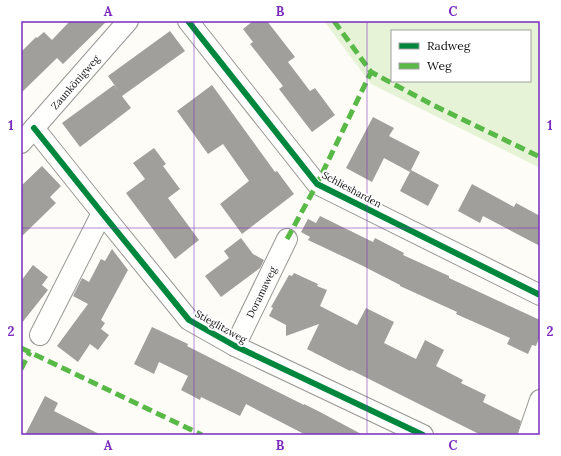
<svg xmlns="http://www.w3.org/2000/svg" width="561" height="456" font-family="Lora,serif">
  <rect width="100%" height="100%" fill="#fdfcf7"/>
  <path fill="#e7f3d7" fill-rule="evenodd" d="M324,21h216v147l-169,-84zM392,31h138v50h-138z"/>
  <g fill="#a19f9c">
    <polygon points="70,21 107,21 63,64 57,58 21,93 21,52 36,37 37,38 44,32 52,40"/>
    <polygon points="253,21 267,21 295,57 288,62 310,91 315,88 335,115 312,132 279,89 283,86 250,44 253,42 243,29"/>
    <polygon points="170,31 185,51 122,96 131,108 80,147 62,123 114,85 118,90 108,76"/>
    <polygon points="212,85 275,172 277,171 294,194 242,234 220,204 249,181 223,144 208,154 177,111"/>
    <polygon points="373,117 394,128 389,136 420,152 410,172 384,158 372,182 346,168"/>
    <polygon points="154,148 166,164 163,166 180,189 168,198 199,240 175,259 126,193 145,179 133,163"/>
    <polygon points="42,166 61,186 50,197 56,203 21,237 21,186"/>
    <polygon points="411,170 439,185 428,206 400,191"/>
    <polygon points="472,184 514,207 516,203 540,216 540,246 483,216 480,223 458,211"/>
    <polygon points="320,216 373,242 375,238 404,253 403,255 449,276 449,278 540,320 540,336 536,346 532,345 528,354 507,344 510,338 456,314 457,312 400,286 400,285 361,265 308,240 310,237 301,232 308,219 316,223"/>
    <polygon points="241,238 253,254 264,260 260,268 221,297 205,276 229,258 224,251"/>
    <polygon points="112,249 128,270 101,320 105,323 101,329 109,335 98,350 90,344 78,362 57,346 88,304 73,296 82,278 89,282 101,259 105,261"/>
    <polygon points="33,265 48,277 42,285 48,290 21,324 21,281"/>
    <polygon points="294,273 318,284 317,286 327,290 320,306 357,325 366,308 394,322 384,343 416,359 425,340 444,350 436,366 463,380 461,383 486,395 483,402 521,421 517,435 481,435 351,370 350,371 307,349 319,324 286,336 286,325 269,316 273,308 271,307 289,275 292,276"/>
    <polygon points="152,327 188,344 187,346 246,376 304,405 304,404 320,412 363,435 306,435 246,404 240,416 201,397 200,400 181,390 188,376 159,362 154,374 134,364"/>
    <polygon points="45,396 58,403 54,411 101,435 25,435"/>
  </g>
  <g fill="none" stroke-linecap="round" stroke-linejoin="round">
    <defs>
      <g id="street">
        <polyline points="188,21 317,184 540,295"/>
        <polyline points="34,128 102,213 189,320 235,346 423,435"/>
        <polyline points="21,143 128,21"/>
        <polyline points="40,335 102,213"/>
        <polyline points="235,346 287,239"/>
        <polyline points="528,435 540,400"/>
      </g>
    </defs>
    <use href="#street" stroke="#979795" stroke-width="22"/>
    <use href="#street" stroke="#fffffe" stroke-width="20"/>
    <g stroke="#58b947" stroke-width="5" stroke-dasharray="10 5" stroke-linecap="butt">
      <polyline points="334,21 371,72 433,105 540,157"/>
      <polyline points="287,239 317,184 371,72"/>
      <polyline points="21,348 202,435"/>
      <polyline points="21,369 30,352"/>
    </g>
    <defs>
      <g id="cycleway">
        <polyline points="188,21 317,184 540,295"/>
        <polyline points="34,128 102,213 189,320 235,346 423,435"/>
      </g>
    </defs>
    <use href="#cycleway" stroke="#fff" stroke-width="8"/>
    <use href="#cycleway" stroke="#00873e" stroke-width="6"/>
  </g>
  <path fill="none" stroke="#7b2cbf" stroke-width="1" stroke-opacity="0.55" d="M194,21v414M367,21v414M21,228h519"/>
  <g text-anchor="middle" stroke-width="4" stroke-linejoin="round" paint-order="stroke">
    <g font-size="10" fill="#111" stroke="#fff">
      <text transform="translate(75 82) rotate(-49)" y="4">Zaunkönigweg</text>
      <text transform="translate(352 189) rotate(28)" y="4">Schliesharden</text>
      <text transform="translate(261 292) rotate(-64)" y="4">Doramaweg</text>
      <text transform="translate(221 326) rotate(29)" y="4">Stieglitzweg</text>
    </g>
  </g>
  <rect width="561" height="456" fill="none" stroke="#ffffff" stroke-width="44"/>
  <rect x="391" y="30" width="140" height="52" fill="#ffffff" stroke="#a0a0a0"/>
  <rect x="399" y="43" width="20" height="6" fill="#00873e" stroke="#a0a0a0"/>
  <text x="427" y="50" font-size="12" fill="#111111">Radweg</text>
  <rect x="399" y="63" width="20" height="6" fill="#58b947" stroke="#a0a0a0"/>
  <text x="427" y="70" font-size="12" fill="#111111">Weg</text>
  <rect x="22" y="22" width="517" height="412" fill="none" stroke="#7b2cbf" stroke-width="1.5"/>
  <g font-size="13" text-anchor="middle" font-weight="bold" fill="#7b2cbf">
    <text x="108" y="16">A</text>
    <text x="280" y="16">B</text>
    <text x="453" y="16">C</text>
    <text x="11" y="130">1</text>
    <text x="550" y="130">1</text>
    <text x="11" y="336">2</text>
    <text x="550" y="336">2</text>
    <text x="108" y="450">A</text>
    <text x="280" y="450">B</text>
    <text x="453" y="450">C</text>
  </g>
</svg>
